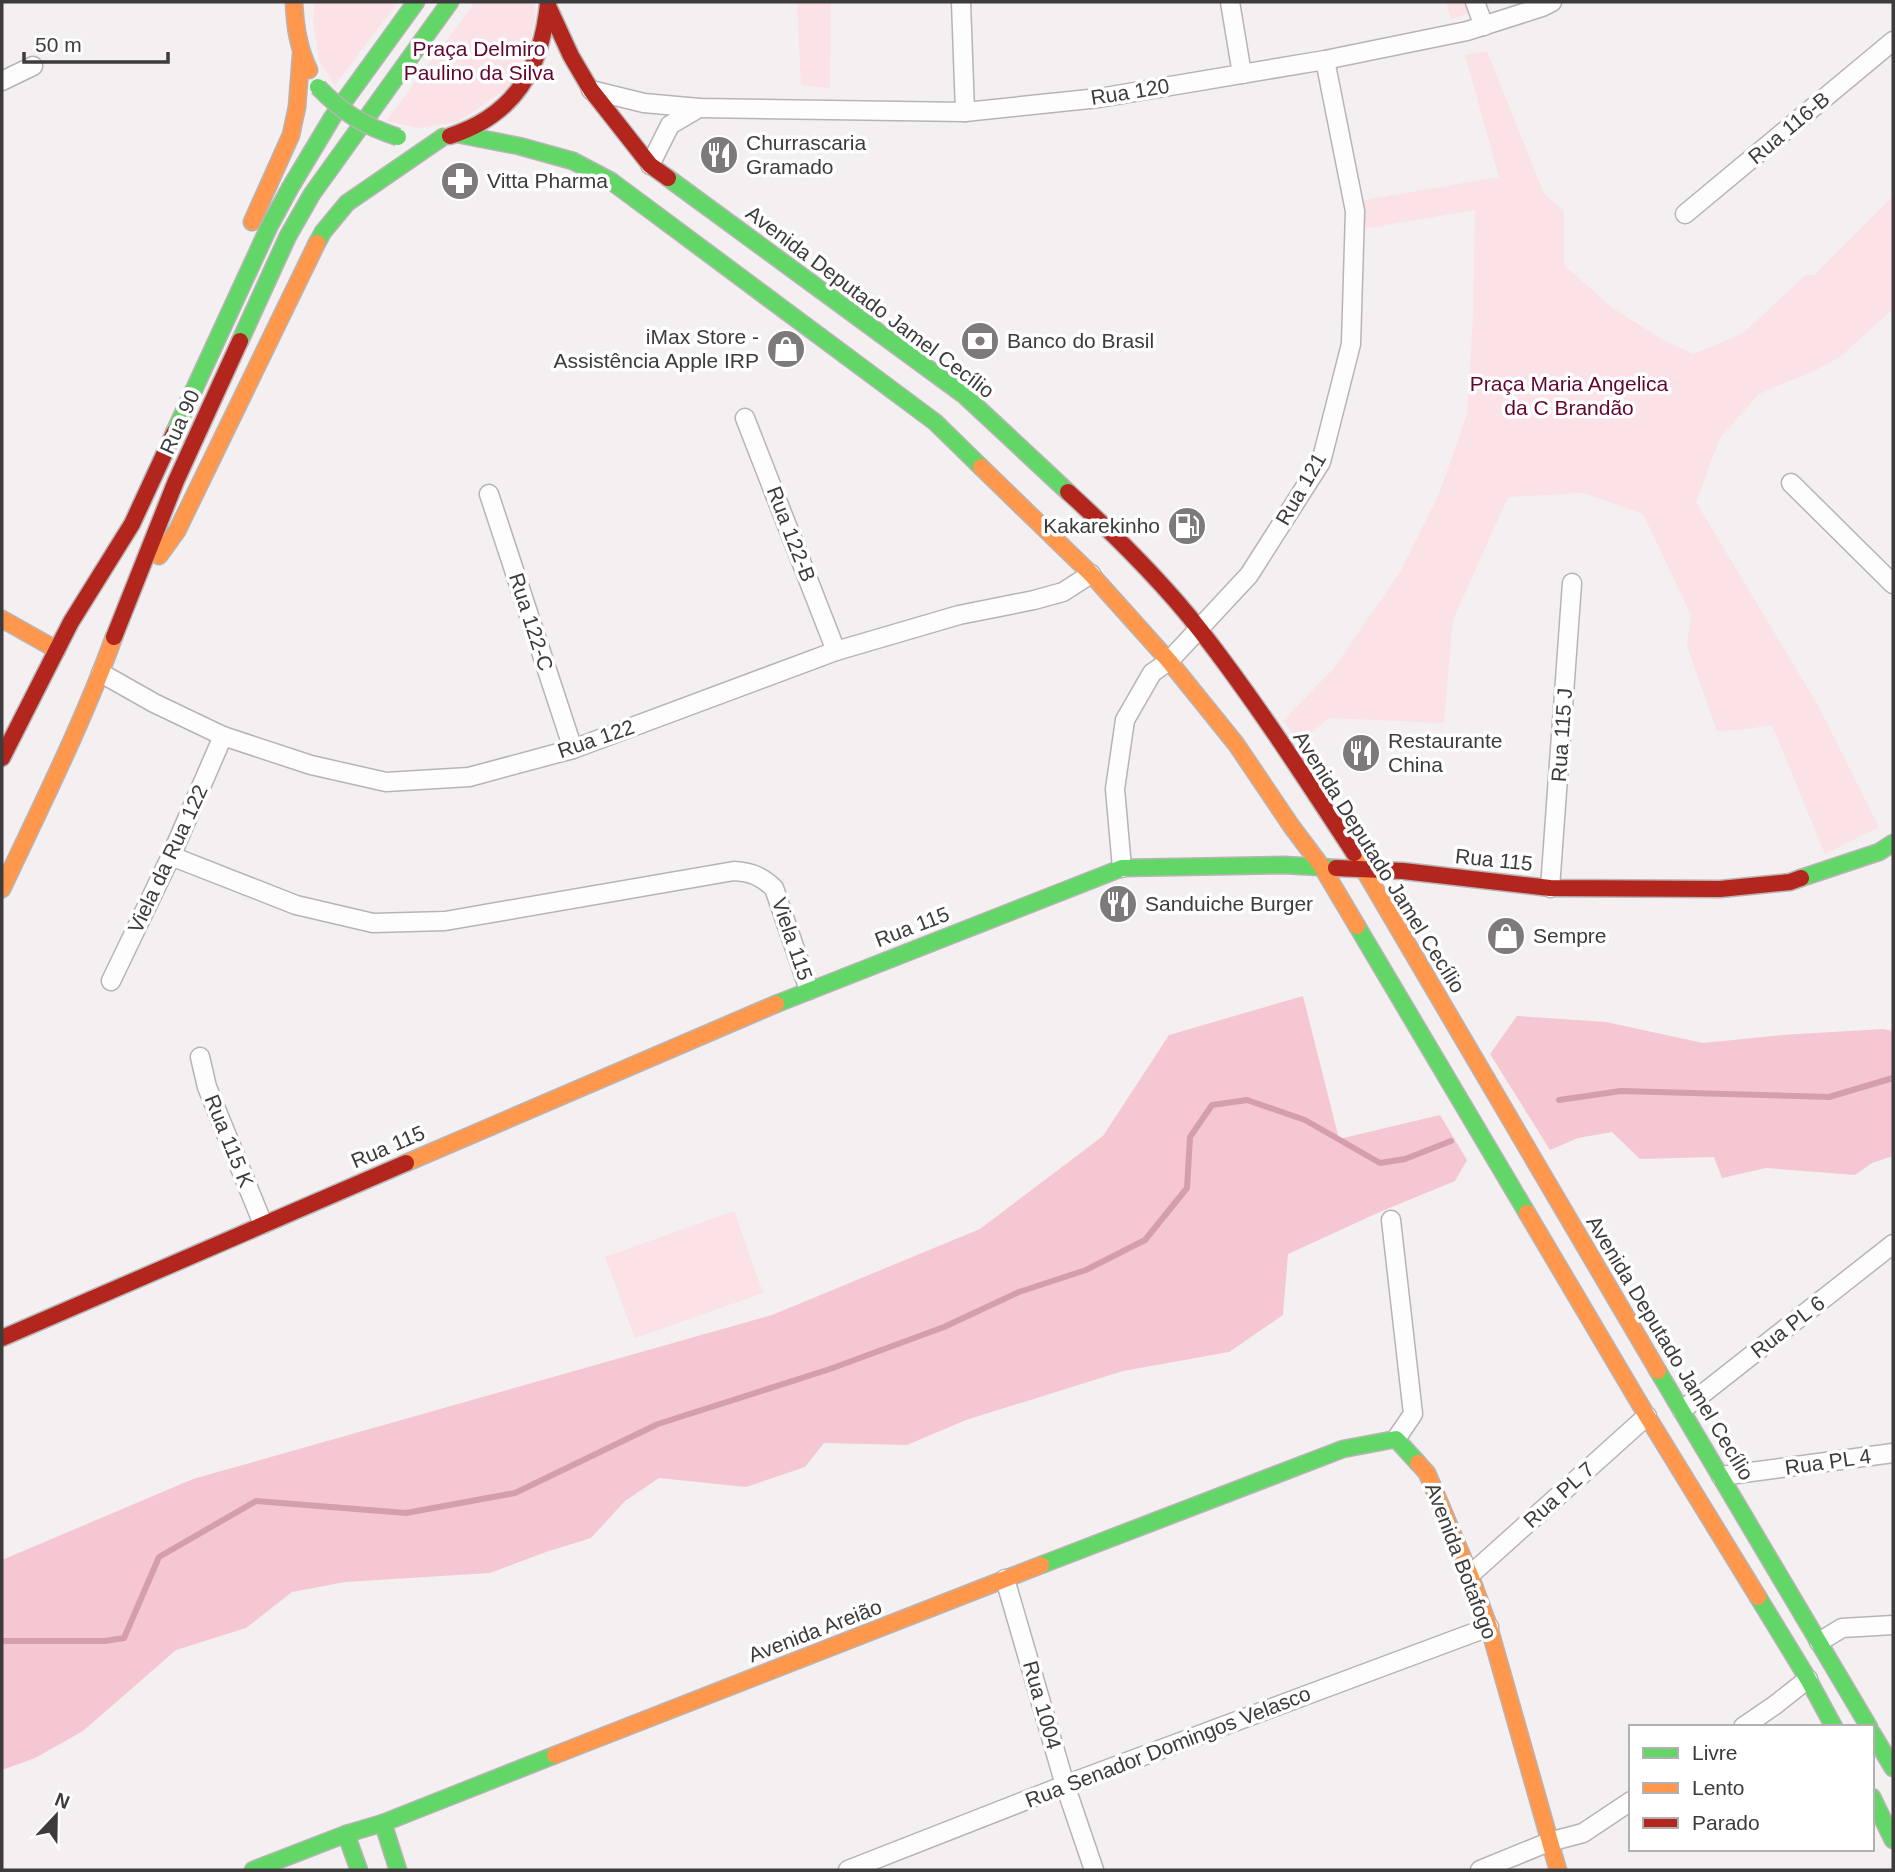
<svg xmlns="http://www.w3.org/2000/svg" width="1895" height="1872" font-family="Arial,sans-serif">
  <rect width="100%" height="100%" fill="#f4eff0"/>
  <g fill="#fae2e7">
    <polygon points="315,2 398,2 335,85 319,60 313,22"/>
    <polygon points="475,2 533,2 536,12 528,57 506,90 457,122 420,128 386,121"/>
    <polygon points="797,2 831,2 830,88 801,85"/>
    <polygon points="1446,2 1482,2 1484,8 1451,19"/>
    <polygon points="1487,51 1544,194 1564,211 1564,265 1611,307 1665,341 1693,354 1742,334 1806,275 1814,275 1893,196 1893,309 1841,356 1820,368 1759,394 1720,438 1696,502 1819,707 1879,827 1825,854 1772,725 1747,729 1717,731 1687,646 1691,615 1643,514 1583,493 1508,497 1453,620 1444,723 1329,718 1300,742 1283,721 1334,668 1400,572 1439,494 1467,414 1473,317 1475,210 1363,229 1359,201 1499,177 1465,55"/>
    <polygon points="734,1211 763,1293 635,1338 605,1257"/>
  </g>
  <g fill="#f5c7d3">
    <polygon points="1303,996 1339,1139 1440,1115 1467,1160 1455,1181 1382,1211 1288,1254 1283,1315 1229,1352 1123,1371 966,1420 907,1445 824,1443 805,1467 746,1487 659,1478 625,1501 591,1538 546,1552 490,1573 345,1582 292,1592 246,1628 176,1650 83,1731 35,1758 2,1770 2,1560 193,1479 772,1315 980,1229 1103,1136 1169,1035"/>
    <polygon points="1517,1016 1606,1022 1703,1043 1782,1035 1883,1029 1893,1031 1893,1156 1872,1163 1855,1175 1766,1168 1722,1178 1714,1157 1640,1159 1612,1132 1578,1138 1550,1150 1490,1054"/>
  </g>
  <g fill="none" stroke-linecap="round" stroke-linejoin="round">
    <g stroke="#d49ead" stroke-width="6">
      <polyline points="1559,1100 1621,1091 1829,1097 1893,1078"/>
      <polyline points="2,1641 105,1641 124,1638 159,1557 256,1501 406,1513 515,1493 658,1424 830,1369 944,1327 1019,1292 1086,1270 1145,1240 1187,1188 1190,1137 1212,1105 1247,1100 1305,1120 1380,1163 1405,1159 1451,1141"/>
    </g>
    <defs>
      <g id="street">
        <polyline points="961,2 965,112"/>
        <polyline points="1230,2 1242,74"/>
        <polyline points="1475,2 1484,26"/>
        <polyline points="2,81 33,66"/>
        <polyline points="591,90 644,103 699,108 965,112 1099,98 1325,60 1467,31 1542,7 1552,2"/>
        <polyline points="650,165 670,125 699,108"/>
        <polyline points="1685,214 1893,41"/>
        <polyline points="745,418 836,651"/>
        <polyline points="1791,483 1893,584"/>
        <polyline points="489,494 573,749"/>
        <polyline points="101,673 154,703 223,736 311,765 386,782 469,777 573,749 836,651 959,615 1034,600 1063,592 1091,574"/>
        <path d="M171,856l125,49 77,18 72,-2 289,-50c17,1 27,5 40,17l35,102"/>
        <polyline points="1122,868 1115,789 1125,720 1152,673 1169,661 1249,575 1321,462 1351,344 1355,211 1325,60"/>
        <polyline points="1550,888 1572,583"/>
        <polyline points="111,981 171,856 223,736"/>
        <polyline points="200,1057 207,1087 263,1224"/>
        <polyline points="1391,1220 1413,1414 1396,1439"/>
        <polyline points="1682,1410 1893,1244"/>
        <polyline points="1721,1476 1893,1453"/>
        <polyline points="1470,1575 1647,1416"/>
        <polyline points="1005,1579 1065,1785 1094,1870"/>
        <polyline points="1819,1642 1842,1628 1893,1625"/>
        <polyline points="1743,1727 1775,1705 1808,1679"/>
        <polyline points="848,1870 1065,1785 1489,1627"/>
        <polyline points="1480,1870 1549,1842 1583,1833 1631,1801"/>
      </g>
      <g id="fast">
        <polyline points="457,134 519,146 573,161 611,181 935,422 981,467"/>
        <polyline points="668,178 964,395 1068,492"/>
        <polyline points="317,243 323,232 347,203 443,137"/>
        <polyline points="240,341 288,236 312,194 450,2"/>
        <polyline points="174,433 269,227 290,188 332,118 416,2"/>
        <polyline points="1801,878 1879,852 1893,843"/>
        <polyline points="1357,926 1527,1213"/>
        <polyline points="776,1004 1122,868 1284,865 1336,868"/>
        <polyline points="1658,1371 1869,1727"/>
        <polyline points="1041,1565 1343,1449 1396,1439 1418,1463"/>
        <polyline points="1758,1597 1808,1679 1834,1727"/>
        <polyline points="1872,1733 1893,1768"/>
        <polyline points="1872,1797 1893,1840"/>
        <polyline points="383,1823 398,1870"/>
        <polyline points="346,1834 359,1870"/>
        <polyline points="253,1870 346,1834 383,1823 555,1755"/>
      </g>
      <g id="slow">
        <path d="M294,2c1,24 4,46 15,68"/>
        <polyline points="252,222 291,135 297,107 301,55"/>
        <polyline points="981,467 1091,574 1169,661 1236,744 1292,827 1322,867 1357,926"/>
        <polyline points="159,556 177,531 317,243"/>
        <polyline points="2,619 57,650"/>
        <polyline points="1354,853 1658,1371"/>
        <path d="M2,889c39,-83 81,-166 112,-252"/>
        <polyline points="406,1163 776,1004"/>
        <polyline points="1527,1213 1647,1416 1758,1597"/>
        <polyline points="1418,1463 1427,1473 1470,1575 1489,1627 1558,1870"/>
        <polyline points="555,1755 1041,1565"/>
      </g>
      <g id="jam">
        <polyline points="548,6 571,56 591,90 650,165 668,178"/>
        <path d="M450,136c65,-21 91,-67 98,-132"/>
        <path d="M1068,492c47,43 93,88 132,138 56,72 105,148 154,223"/>
        <polyline points="114,637 176,481 240,341"/>
        <polyline points="2,758 71,622 132,524 174,433"/>
        <polyline points="1336,868 1403,871 1550,888 1720,889 1790,882 1801,878"/>
        <polyline points="2,1338 406,1163"/>
      </g>
    </defs>
    <use href="#street" stroke="#b8b4b5" stroke-width="21"/>
    <use href="#fast" stroke="#b8b4b5" stroke-width="19"/>
    <use href="#slow" stroke="#b8b4b5" stroke-width="19"/>
    <use href="#jam" stroke="#b8b4b5" stroke-width="19"/>
    <use href="#street" stroke="#fdfdfd" stroke-width="18"/>
    <use href="#fast" stroke="#63d668" stroke-width="16"/>
    <use href="#slow" stroke="#ff974d" stroke-width="16"/>
    <use href="#jam" stroke="#b3261e" stroke-width="16"/>
    <defs>
      <path id="fast-bridge" d="M318,87c25,26 46,39 80,50"/>
    </defs>
    <use href="#fast-bridge" stroke="#b8b4b5" stroke-width="19" stroke-linecap="butt"/>
    <use href="#fast-bridge" stroke="#63d668" stroke-width="16"/>
  </g>
  <defs>
    <symbol id="restaurant-disc" viewBox="-11 -11 22 22"><circle r="9.5" fill="#7e7a7b" stroke="#fff"/><path d="M-5-6h1v4h1v-4h1v4h1v-4h1v5L-1.5 .5V6h-2V.5L-5-1ZM5-6V6H3V1.5H1.5Q1.5-4 5-6Z" fill="#fff"/></symbol>
    <symbol id="pharmacy-disc" viewBox="-11 -11 22 22"><circle r="9.5" fill="#7e7a7b" stroke="#fff"/><path d="M-2-6h4v4h4v4h-4v4h-4v-4h-4v-4h4Z" fill="#fff"/></symbol>
    <symbol id="bank-disc" viewBox="-11 -11 22 22"><circle r="9.5" fill="#7e7a7b" stroke="#fff"/><path d="M-6-4H6V4H-6ZM0-2.3a2.3 2.3 0 1 0 0 4.6a2.3 2.3 0 1 0 0-4.6Z" fill="#fff"/></symbol>
    <symbol id="shop-disc" viewBox="-11 -11 22 22"><circle r="9.5" fill="#7e7a7b" stroke="#fff"/><path d="M-5-2.5h2.3a2.7 3.5 0 0 1 5.4 0H5L5.5 6h-11ZM-1.5-2.5h3a1.5 2.3 0 0 0-3 0Z" fill="#fff"/></symbol>
    <symbol id="fuel-disc" viewBox="-11 -11 22 22"><circle r="9.5" fill="#7e7a7b" stroke="#fff"/><path d="M-5.5-6h7V0h2V4h1.3V-2.5L3-4.5l.8-.8L6-3V5H2.5V1h-1V6h-7ZM-4.2-4.7v3.2H.2V-4.7Z" fill="#fff"/></symbol>
  </defs>
  <g fill-rule="evenodd">
    <use href="#restaurant-disc" x="697" y="133" width="44" height="44"/>
    <use href="#pharmacy-disc" x="438" y="159" width="44" height="44"/>
    <use href="#bank-disc" x="958" y="319" width="44" height="44"/>
    <use href="#shop-disc" x="764" y="327" width="44" height="44"/>
    <use href="#fuel-disc" x="1165" y="504" width="44" height="44"/>
    <use href="#restaurant-disc" x="1339" y="731" width="44" height="44"/>
    <use href="#restaurant-disc" x="1096" y="882" width="44" height="44"/>
    <use href="#shop-disc" x="1484" y="914" width="44" height="44"/>
  </g>
  <g text-anchor="middle" stroke-width="7" stroke-linejoin="round" paint-order="stroke">
    <g font-size="21" fill="#640530" stroke="#fff">
      <text x="479" y="56">Praça Delmiro<tspan x="479" dy="24">Paulino da Silva</tspan></text>
      <text x="1569" y="391">Praça Maria Angelica<tspan x="1569" dy="24">da C Brandão</tspan></text>
    </g>
    <g font-size="21" fill="#3e3b3c" stroke="#fff">
      <text transform="translate(1130 92) rotate(-9)" y="7">Rua 120</text>
      <text transform="translate(1789 128) rotate(-40)" y="7">Rua 116-B</text>
      <text transform="translate(870 302) rotate(37)" y="7">Avenida Deputado Jamel Cecílio</text>
      <text transform="translate(180 422) rotate(-66)" y="7">Rua 90</text>
      <text transform="translate(1301 489) rotate(-60)" y="7">Rua 121</text>
      <text transform="translate(791 534) rotate(69)" y="7">Rua 122-B</text>
      <text transform="translate(531 622) rotate(72)" y="7">Rua 122-C</text>
      <text transform="translate(1562 735) rotate(-86)" y="7">Rua 115 J</text>
      <text transform="translate(596 739) rotate(-19)" y="7">Rua 122</text>
      <text transform="translate(168 859) rotate(-65)" y="7">Viela da Rua 122</text>
      <text transform="translate(1494 860) rotate(6)" y="7">Rua 115</text>
      <text transform="translate(1379 862) rotate(58)" y="7">Avenida Deputado Jamel Cecílio</text>
      <text transform="translate(912 927) rotate(-21)" y="7">Rua 115</text>
      <text transform="translate(792 939) rotate(71)" y="7">Viela 115</text>
      <text transform="translate(229 1141) rotate(68)" y="7">Rua 115 K</text>
      <text transform="translate(388 1147) rotate(-23)" y="7">Rua 115</text>
      <text transform="translate(1788 1327) rotate(-38)" y="7">Rua PL 6</text>
      <text transform="translate(1670 1348) rotate(59)" y="7">Avenida Deputado Jamel Cecílio</text>
      <text transform="translate(1828 1462) rotate(-8)" y="7">Rua PL 4</text>
      <text transform="translate(1559 1495) rotate(-42)" y="7">Rua PL 7</text>
      <text transform="translate(1461 1561) rotate(69)" y="7">Avenida Botafogo</text>
      <text transform="translate(815 1631) rotate(-21)" y="7">Avenida Areião</text>
      <text transform="translate(1042 1705) rotate(74)" y="7">Rua 1004</text>
      <text transform="translate(1168 1747) rotate(-21)" y="7">Rua Senador Domingos Velasco</text>
    </g>
    <g font-size="21" fill="#3e3b3c" stroke="#fff" text-anchor="start">
      <text x="746" y="150">Churrascaria<tspan x="746" dy="24">Gramado</tspan></text>
      <text x="487" y="188">Vitta Pharma</text>
      <text x="759" y="344" text-anchor="end">iMax Store -<tspan x="759" dy="24">Assistência Apple IRP</tspan></text>
      <text x="1007" y="348">Banco do Brasil</text>
      <text x="1160" y="533" text-anchor="end">Kakarekinho</text>
      <text x="1388" y="748">Restaurante<tspan x="1388" dy="24">China</tspan></text>
      <text x="1145" y="911">Sanduiche Burger</text>
      <text x="1533" y="943">Sempre</text>
    </g>
  </g>
  <rect width="1895" height="1872" fill="none" stroke="#3e3b3c" stroke-width="7"/>
  <rect x="1629" y="1725" width="245" height="126" fill="#ffffff" stroke="#b2b1b1" stroke-width="2"/>
  <rect x="1643" y="1748" width="35" height="10" fill="#63d668" stroke="#b2b1b1" stroke-width="2"/>
  <text x="1692" y="1760" font-size="21" fill="#3e3b3c">Livre</text>
  <rect x="1643" y="1783" width="35" height="10" fill="#ff974d" stroke="#b2b1b1" stroke-width="2"/>
  <text x="1692" y="1795" font-size="21" fill="#3e3b3c">Lento</text>
  <rect x="1643" y="1818" width="35" height="10" fill="#b3261e" stroke="#b2b1b1" stroke-width="2"/>
  <text x="1692" y="1830" font-size="21" fill="#3e3b3c">Parado</text>
  <g transform="translate(56 1816) rotate(22)" stroke="#ffffff" stroke-width="5" paint-order="stroke">
  <path d="M0-5L12 26L0 18L-12 26Z" fill="#3e3b3c"/>
  <text y="-10" font-size="19" font-weight="bold" text-anchor="middle" fill="#3e3b3c">N</text>
  </g>
  <path d="M24 52v10h144v-10" fill="none" stroke="#3e3b3c" stroke-width="3.5"/>
  <text x="35" y="52" font-size="21" fill="#3e3b3c" stroke="#ffffff" stroke-width="5" paint-order="stroke">50 m</text>
</svg>
